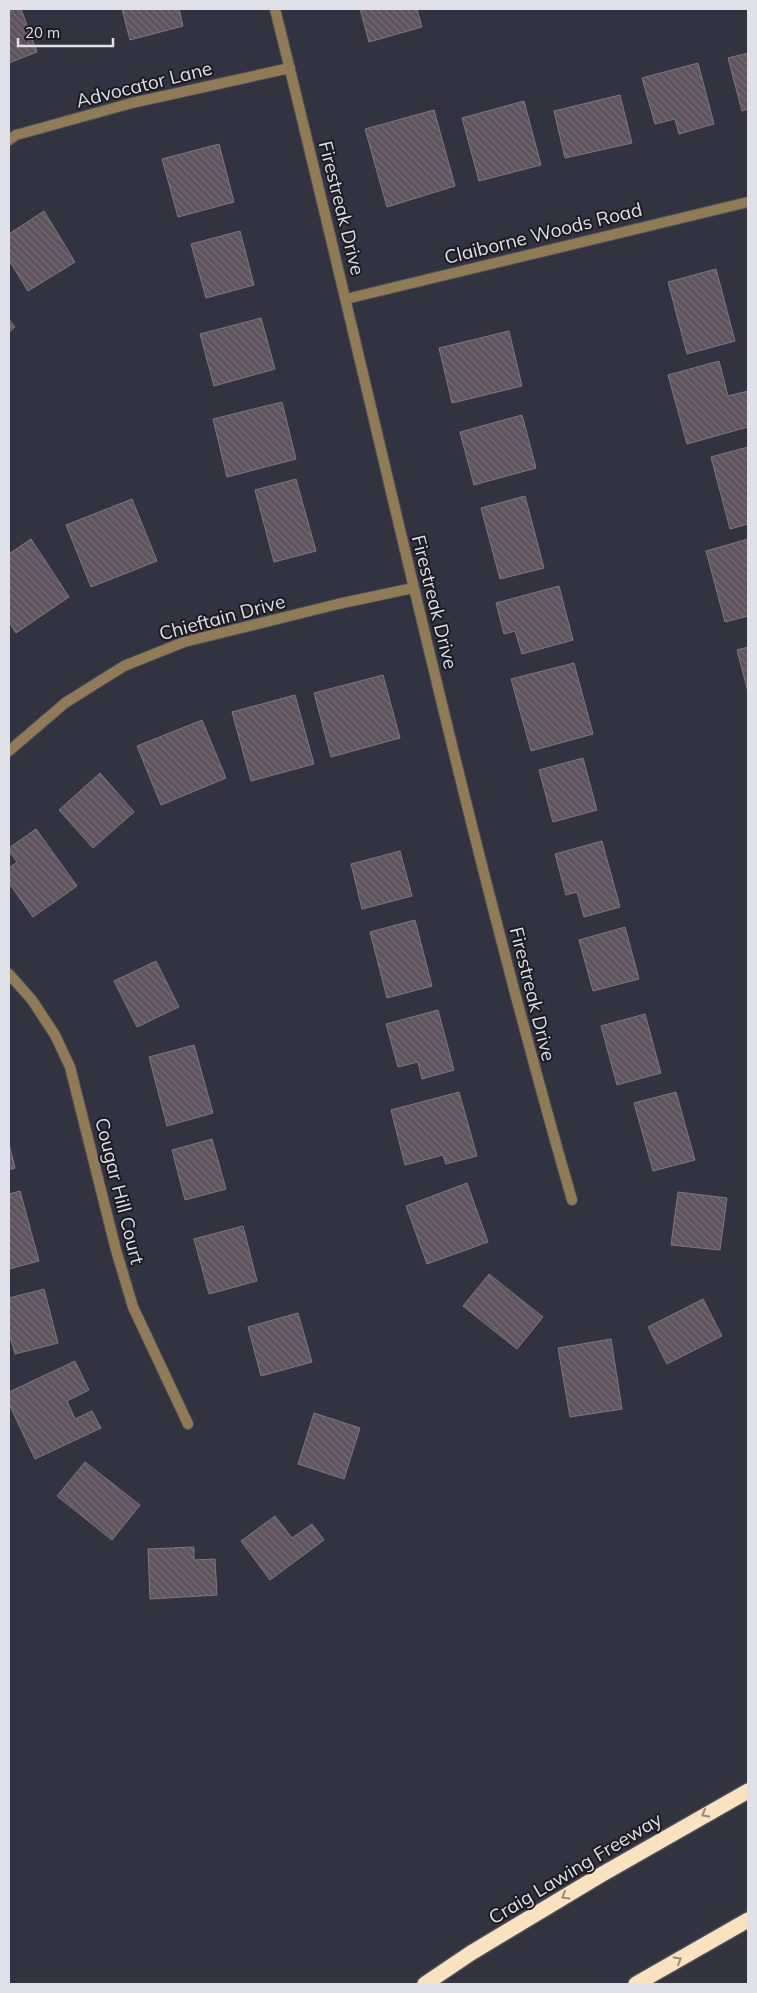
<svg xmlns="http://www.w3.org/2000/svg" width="757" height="1993" font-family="Mulish,sans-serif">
  <defs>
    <pattern id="building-back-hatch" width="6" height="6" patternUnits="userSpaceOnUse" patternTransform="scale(1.25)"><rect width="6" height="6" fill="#5f535e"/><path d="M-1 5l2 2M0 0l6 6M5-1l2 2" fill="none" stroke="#766b75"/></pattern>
  </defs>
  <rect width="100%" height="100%" fill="#323340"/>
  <g fill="url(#building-back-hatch)" stroke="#817580">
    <polygon points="9,9 21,9 37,52 9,63"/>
    <polygon points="122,9 179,9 183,26 130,40"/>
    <polygon points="360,9 417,9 422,27 369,42"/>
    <polygon points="748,53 748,109 742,111 728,58"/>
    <polygon points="698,63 714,124 679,134 675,119 655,124 642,78"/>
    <polygon points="620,95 632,143 565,158 554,111"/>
    <polygon points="524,101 541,165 479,181 462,118"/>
    <polygon points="434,110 455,186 387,207 365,129"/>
    <polygon points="219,144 234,202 178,217 162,159"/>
    <polygon points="44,211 75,262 28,291 9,260 9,234"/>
    <polygon points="240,231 254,285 206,298 191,244"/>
    <polygon points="716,269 735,341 687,354 668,282"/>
    <polygon points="261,318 275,369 214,386 200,334"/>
    <polygon points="9,319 15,327 9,332"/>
    <polygon points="509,331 522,386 452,403 439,348"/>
    <polygon points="719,361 728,396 748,391 748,427 687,444 668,375"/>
    <polygon points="282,402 296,459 227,477 213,419"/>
    <polygon points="522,415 536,468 474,485 460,432"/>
    <polygon points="748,447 748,524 730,529 711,457"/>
    <polygon points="296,479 316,551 274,562 255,490"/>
    <polygon points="525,496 544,568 500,579 481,508"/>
    <polygon points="132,499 157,561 91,587 66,525"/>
    <polygon points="31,539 69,597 16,633 9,622 9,554"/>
    <polygon points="748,539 748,616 725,622 706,551"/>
    <polygon points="559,586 573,640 522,654 515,631 504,634 496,603"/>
    <polygon points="748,647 748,692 737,650"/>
    <polygon points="574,663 593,734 531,751 511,679"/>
    <polygon points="383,675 400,738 331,757 314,693"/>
    <polygon points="295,695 314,764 251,781 232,712"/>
    <polygon points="202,720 226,778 161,805 137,746"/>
    <polygon points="583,758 597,810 553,822 539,770"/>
    <polygon points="100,773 134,812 93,848 59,810"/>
    <polygon points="36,829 77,886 33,917 9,883 9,868 17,862 9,851 9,848"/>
    <polygon points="602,841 620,907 584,917 577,892 566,895 555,854"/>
    <polygon points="400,851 412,896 362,909 351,864"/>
    <polygon points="415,920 432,986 387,998 370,932"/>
    <polygon points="625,927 639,979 593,991 579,940"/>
    <polygon points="156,961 179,1007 137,1027 114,981"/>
    <polygon points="438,1010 454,1070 422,1079 418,1062 398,1067 386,1024"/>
    <polygon points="645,1014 661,1073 617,1085 601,1026"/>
    <polygon points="194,1045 213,1113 167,1126 149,1057"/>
    <polygon points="459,1092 477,1156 446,1164 443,1155 405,1165 391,1110"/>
    <polygon points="676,1092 695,1160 653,1171 634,1103"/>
    <polygon points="212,1139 226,1189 185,1200 172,1150"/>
    <polygon points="9,1144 15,1168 9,1170"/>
    <polygon points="467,1183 488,1242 427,1264 406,1206"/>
    <polygon points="20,1191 39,1261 9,1269 9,1194"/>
    <polygon points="678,1192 727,1198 720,1250 671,1245"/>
    <polygon points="243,1226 257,1281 209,1294 194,1239"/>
    <polygon points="489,1274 543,1317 517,1349 463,1306"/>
    <polygon points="44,1289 58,1343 15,1354 9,1333 9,1298"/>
    <polygon points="703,1299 722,1336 667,1364 648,1327"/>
    <polygon points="298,1313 312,1362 261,1376 248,1327"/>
    <polygon points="611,1339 622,1409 570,1417 558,1348"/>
    <polygon points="75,1361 89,1390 67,1401 75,1419 92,1411 101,1428 35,1459 9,1404 9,1392"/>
    <polygon points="314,1413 360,1428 344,1479 298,1464"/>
    <polygon points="85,1462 140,1505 112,1540 57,1496"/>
    <polygon points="275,1516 292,1538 312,1524 324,1540 270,1580 241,1541"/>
    <polygon points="194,1547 194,1560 215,1559 217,1595 150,1599 148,1549"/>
  </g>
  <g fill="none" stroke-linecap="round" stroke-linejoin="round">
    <defs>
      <g id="minor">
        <path d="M275,9c99,397 184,798 297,1191"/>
        <polyline points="9,140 16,135 132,103 290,68"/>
        <polyline points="346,299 748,202"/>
        <polyline points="9,751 65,703 124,666 184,642 338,604 413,588"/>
        <polyline points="9,974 32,1000 55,1035 70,1067 116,1250 133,1307 188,1424"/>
      </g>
      <g id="motorway">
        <polyline points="425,1984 471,1953 599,1876 748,1791"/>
        <polyline points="636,1984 748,1920"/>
      </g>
    </defs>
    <use href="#minor" stroke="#4e4f5b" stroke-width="12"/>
    <use href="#motorway" stroke="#4e4f5b" stroke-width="18"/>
    <use href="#minor" stroke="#917b55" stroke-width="10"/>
    <use href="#motorway" stroke="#f8e3be" stroke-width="15"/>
  </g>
  <defs><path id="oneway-chevron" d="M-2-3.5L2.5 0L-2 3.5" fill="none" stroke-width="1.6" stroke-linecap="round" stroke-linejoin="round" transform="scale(1.25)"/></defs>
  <g stroke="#958977">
    <use href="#oneway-chevron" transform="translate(705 1814) rotate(150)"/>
    <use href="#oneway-chevron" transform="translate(565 1896) rotate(149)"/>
    <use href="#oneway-chevron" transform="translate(678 1960) rotate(-30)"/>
  </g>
  <g text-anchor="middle" stroke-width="4" stroke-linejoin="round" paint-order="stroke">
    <g font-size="19" fill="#dfe0e8" stroke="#1b1b21">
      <text transform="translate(144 84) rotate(-14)" y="7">Advocator Lane</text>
      <text transform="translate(342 208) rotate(76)" y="7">Firestreak Drive</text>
      <text transform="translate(543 233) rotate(-14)" y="7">Claiborne Woods Road</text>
      <text transform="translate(435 602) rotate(76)" y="7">Firestreak Drive</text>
      <text transform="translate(222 617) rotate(-15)" y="7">Chieftain Drive</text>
      <text transform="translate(533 994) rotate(76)" y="7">Firestreak Drive</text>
      <text transform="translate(120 1191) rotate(76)" y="7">Cougar Hill Court</text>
      <text transform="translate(575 1868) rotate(-31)" y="7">Craig Lawing Freeway</text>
    </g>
  </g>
  <rect width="757" height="1993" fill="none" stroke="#dfe0e8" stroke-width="20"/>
  <path d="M18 38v8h95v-8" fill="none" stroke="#dfe0e8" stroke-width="2.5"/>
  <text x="25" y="38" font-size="15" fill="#dfe0e8" stroke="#1b1b21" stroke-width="4" paint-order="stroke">20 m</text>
</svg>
